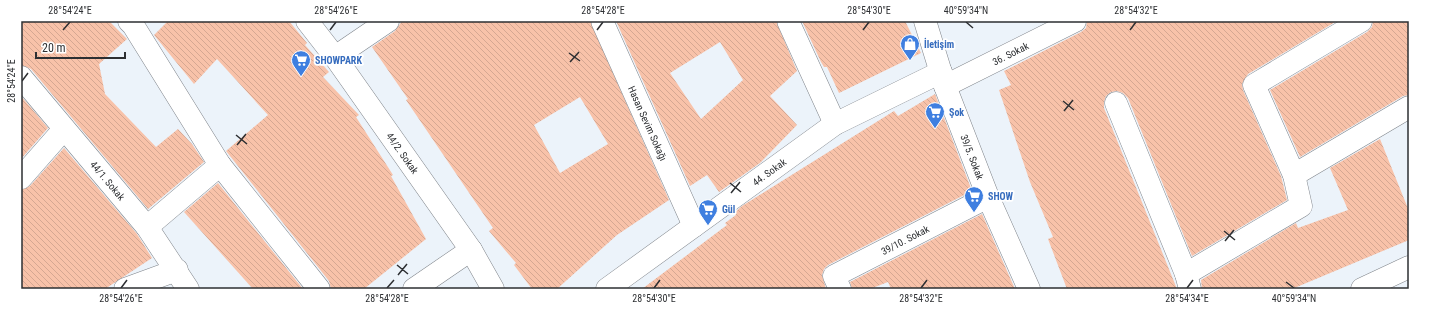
<svg xmlns="http://www.w3.org/2000/svg" width="1430" height="310" font-family="'Roboto Condensed',sans-serif">
  <defs>
    <pattern id="building-back-hatch" width="6" height="6" patternUnits="userSpaceOnUse"><rect width="6" height="6" fill="#f8c2a9"/><path d="M-1 5l2 2M0 0l6 6M5-1l2 2" fill="none" stroke="#d5a792"/></pattern>
  </defs>
  <rect width="100%" height="100%" fill="#ecf3fa"/>
  <g fill="url(#building-back-hatch)" fill-rule="evenodd">
    <polygon points="21,21 109,21 127,39 99,64 105,94 156,147 178,129 192,144 204,162 148,209 31,69 21,65"/>
    <polygon points="168,21 289,21 307,43 305,45 329,72 323,77 359,115 356,117 393,175 391,176 426,239 364,289 331,289 329,281 226,151 268,115 217,59 194,84 154,35"/>
    <path d="M402,21h188l79,179 -52,35 -60,54h-25l-18,-24 2,-2 -27,-32 4,-3 -87,-128 2,-1 -36,-52 23,-16zM580,97l28,47 -48,29 -26,-48z"/>
    <path d="M616,21h160l21,50 -27,25 27,29 -37,38 -41,29 -12,-17 -17,11zM720,42l23,38 -42,39 -31,-46z"/>
    <polygon points="802,21 905,21 921,53 839,93 827,67 824,67 821,62"/>
    <polygon points="1087,21 1337,21 1248,74 1242,84 1243,90 1281,176 1287,200 1192,256 1128,98 1123,93 1117,91 1111,92 1106,96 1104,102 1104,108 1177,289 1067,289 1048,239 1053,237 1030,182 999,90 1011,85 1004,71 1081,32 1086,28"/>
    <polygon points="1373,21 1409,21 1409,95 1403,96 1300,157 1270,90 1367,32 1372,27"/>
    <polygon points="935,94 972,191 828,265 824,269 822,275 826,289 642,289 727,225 725,223 736,215 734,213 742,206 894,111 898,116"/>
    <polygon points="21,96 48,128 21,159"/>
    <polygon points="1380,139 1409,211 1409,240 1292,289 1202,289 1201,280 1296,223 1298,228 1348,210 1330,168"/>
    <polygon points="64,148 137,234 152,258 105,289 21,289 21,190 30,186"/>
    <polygon points="218,183 303,289 253,289 184,212"/>
    <polygon points="982,214 1015,289 891,289 888,282 870,289 852,289 850,282"/>
  </g>
  <g fill="none" stroke-linecap="round" stroke-linejoin="round">
    <defs>
      <g id="street">
        <polyline points="129,21 133,25 220,165 319,289"/>
        <path id="s1" d="M307,21l28,36 136,193 22,39"/>
        <path id="s2" d="M602,21l92,205"/>
        <polyline points="788,21 835,124"/>
        <polyline points="335,57 388,21"/>
        <path id="s3" d="M21,77l126,150 41,62"/>
        <path id="s4" d="M945,86l130,-65"/>
        <polyline points="1116,103 1186,274 1190,289"/>
        <polyline points="1294,175 1409,107"/>
        <polyline points="21,178 64,129"/>
        <polyline points="147,227 220,165"/>
        <polyline points="1186,274 1301,206 1294,175 1254,85 1361,21"/>
        <polyline points="125,289 177,270"/>
        <polyline points="414,289 471,250"/>
        <path id="s5" d="M607,289l228,-165 106,-52"/>
        <path id="s6" d="M840,289l-6,-13 154,-79"/>
        <polyline points="1362,289 1409,267"/>
      </g>
      <g id="secondary">
        <path id="s7" d="M925,21l20,65 43,111 41,92"/>
      </g>
    </defs>
    <use href="#street" stroke="#80858b" stroke-width="23"/>
    <use href="#secondary" stroke="#80858b" stroke-width="23"/>
    <use href="#street" stroke="#fff" stroke-width="22"/>
    <use href="#secondary" stroke="#fff" stroke-width="22"/>
  </g>
  <path fill="none" stroke="#2d2f32" stroke-width="1.5" d="M966,22l7,6M63,30l7,-8M330,30l6,-8M597,30l6,-8M863,30l6,-8M1130,30l6,-8M569,53l11,8M570,62l9,-10M22,81l6,-8M1063,101l11,9M1064,111l9,-11M236,135l11,9M237,145l9,-11M730,183l11,9M731,193l9,-11M1224,231l11,9M1225,241l9,-11M397,265l11,9M398,275l9,-11M1286,282l8,6M121,288l6,-8M387,288l7,-8M654,288l6,-8M921,288l6,-8M1187,288l6,-8"/>
  <defs>
    <symbol id="shop-pin" viewBox="-11 -11 22 30"><path d="M0 17L-7.5 6A9.5 9.5 0 1 1 7.5 6Z" fill="#3f7fe0" stroke="#fff"/><path d="M-5-2.5h2.3a2.7 3.5 0 0 1 5.4 0H5L5.5 6h-11ZM-1.5-2.5h3a1.5 2.3 0 0 0-3 0Z" fill="#fff"/></symbol>
    <symbol id="supermarket-pin" viewBox="-11 -11 22 30"><path d="M0 17L-7.5 6A9.5 9.5 0 1 1 7.5 6Z" fill="#3f7fe0" stroke="#fff"/><path d="M-6-5.5h2.5l.6 2H6L4.5 2H-2.5L-4.4-4H-6ZM-1.5 3.2a1.3 1.3 0 1 0 .1 0ZM3 3.2a1.3 1.3 0 1 0 .1 0Z" fill="#fff"/></symbol>
  </defs>
  <g fill-rule="evenodd">
    <use href="#shop-pin" x="899" y="33" width="22" height="30"/>
    <use href="#supermarket-pin" x="290" y="49" width="22" height="30"/>
    <use href="#supermarket-pin" x="924" y="101" width="22" height="30"/>
    <use href="#supermarket-pin" x="963" y="185" width="22" height="30"/>
    <use href="#supermarket-pin" x="697" y="198" width="22" height="30"/>
  </g>
  <g text-anchor="middle" stroke-width="3.5" stroke-linejoin="round" paint-order="stroke">
    <g font-size="10" font-weight="bold" fill="#366cbe" stroke="#fff" text-anchor="start">
      <text x="924" y="48">İletişim</text>
      <text x="315" y="64">SHOWPARK</text>
      <text x="949" y="116">Şok</text>
      <text x="988" y="200">SHOW</text>
      <text x="722" y="213">Gül</text>
    </g>
    <g font-size="10" fill="#2d2f32" stroke="#fff">
      <text dy="4" stroke="none"><textPath href="#s4" startOffset="73">36. Sokak</textPath></text>
      <text dy="4" stroke="none"><textPath href="#s2" startOffset="112">Hasan Sevim Sokağı</textPath></text>
      <text dy="4" stroke="none"><textPath href="#s1" startOffset="163">44/2. Sokak</textPath></text>
      <text dy="4" stroke="none"><textPath href="#s7" startOffset="144">39/5. Sokak</textPath></text>
      <text dy="4" stroke="none"><textPath href="#s5" startOffset="200">44. Sokak</textPath></text>
      <text dy="4" stroke="none"><textPath href="#s3" startOffset="135">44/1. Sokak</textPath></text>
      <text dy="4" stroke="none"><textPath href="#s6" startOffset="94">39/10. Sokak</textPath></text>
    </g>
  </g>
  <rect width="1430" height="310" fill="none" stroke="#ffffff" stroke-width="44"/>
  <path d="M36 52v6h89v-6" fill="none" stroke="#2d2f32" stroke-width="2"/>
  <text x="42" y="52" font-size="12" fill="#2d2f32" stroke="#ffffff" stroke-width="3" paint-order="stroke">20 m</text>
  <rect x="22" y="22" width="1386" height="266" fill="none" stroke="#2d2f32" stroke-width="1.5"/>
  <g font-size="10" text-anchor="middle" fill="#2d2f32">
    <text x="70" y="14">28°54'24"E</text>
    <text x="336" y="14">28°54'26"E</text>
    <text x="603" y="14">28°54'28"E</text>
    <text x="869" y="14">28°54'30"E</text>
    <text x="966" y="14">40°59'34"N</text>
    <text x="1136" y="14">28°54'32"E</text>
    <text transform="translate(11 81) rotate(-90)" y="4">28°54'24"E</text>
    <text x="121" y="302">28°54'26"E</text>
    <text x="387" y="302">28°54'28"E</text>
    <text x="654" y="302">28°54'30"E</text>
    <text x="921" y="302">28°54'32"E</text>
    <text x="1187" y="302">28°54'34"E</text>
    <text x="1294" y="302">40°59'34"N</text>
  </g>
</svg>
